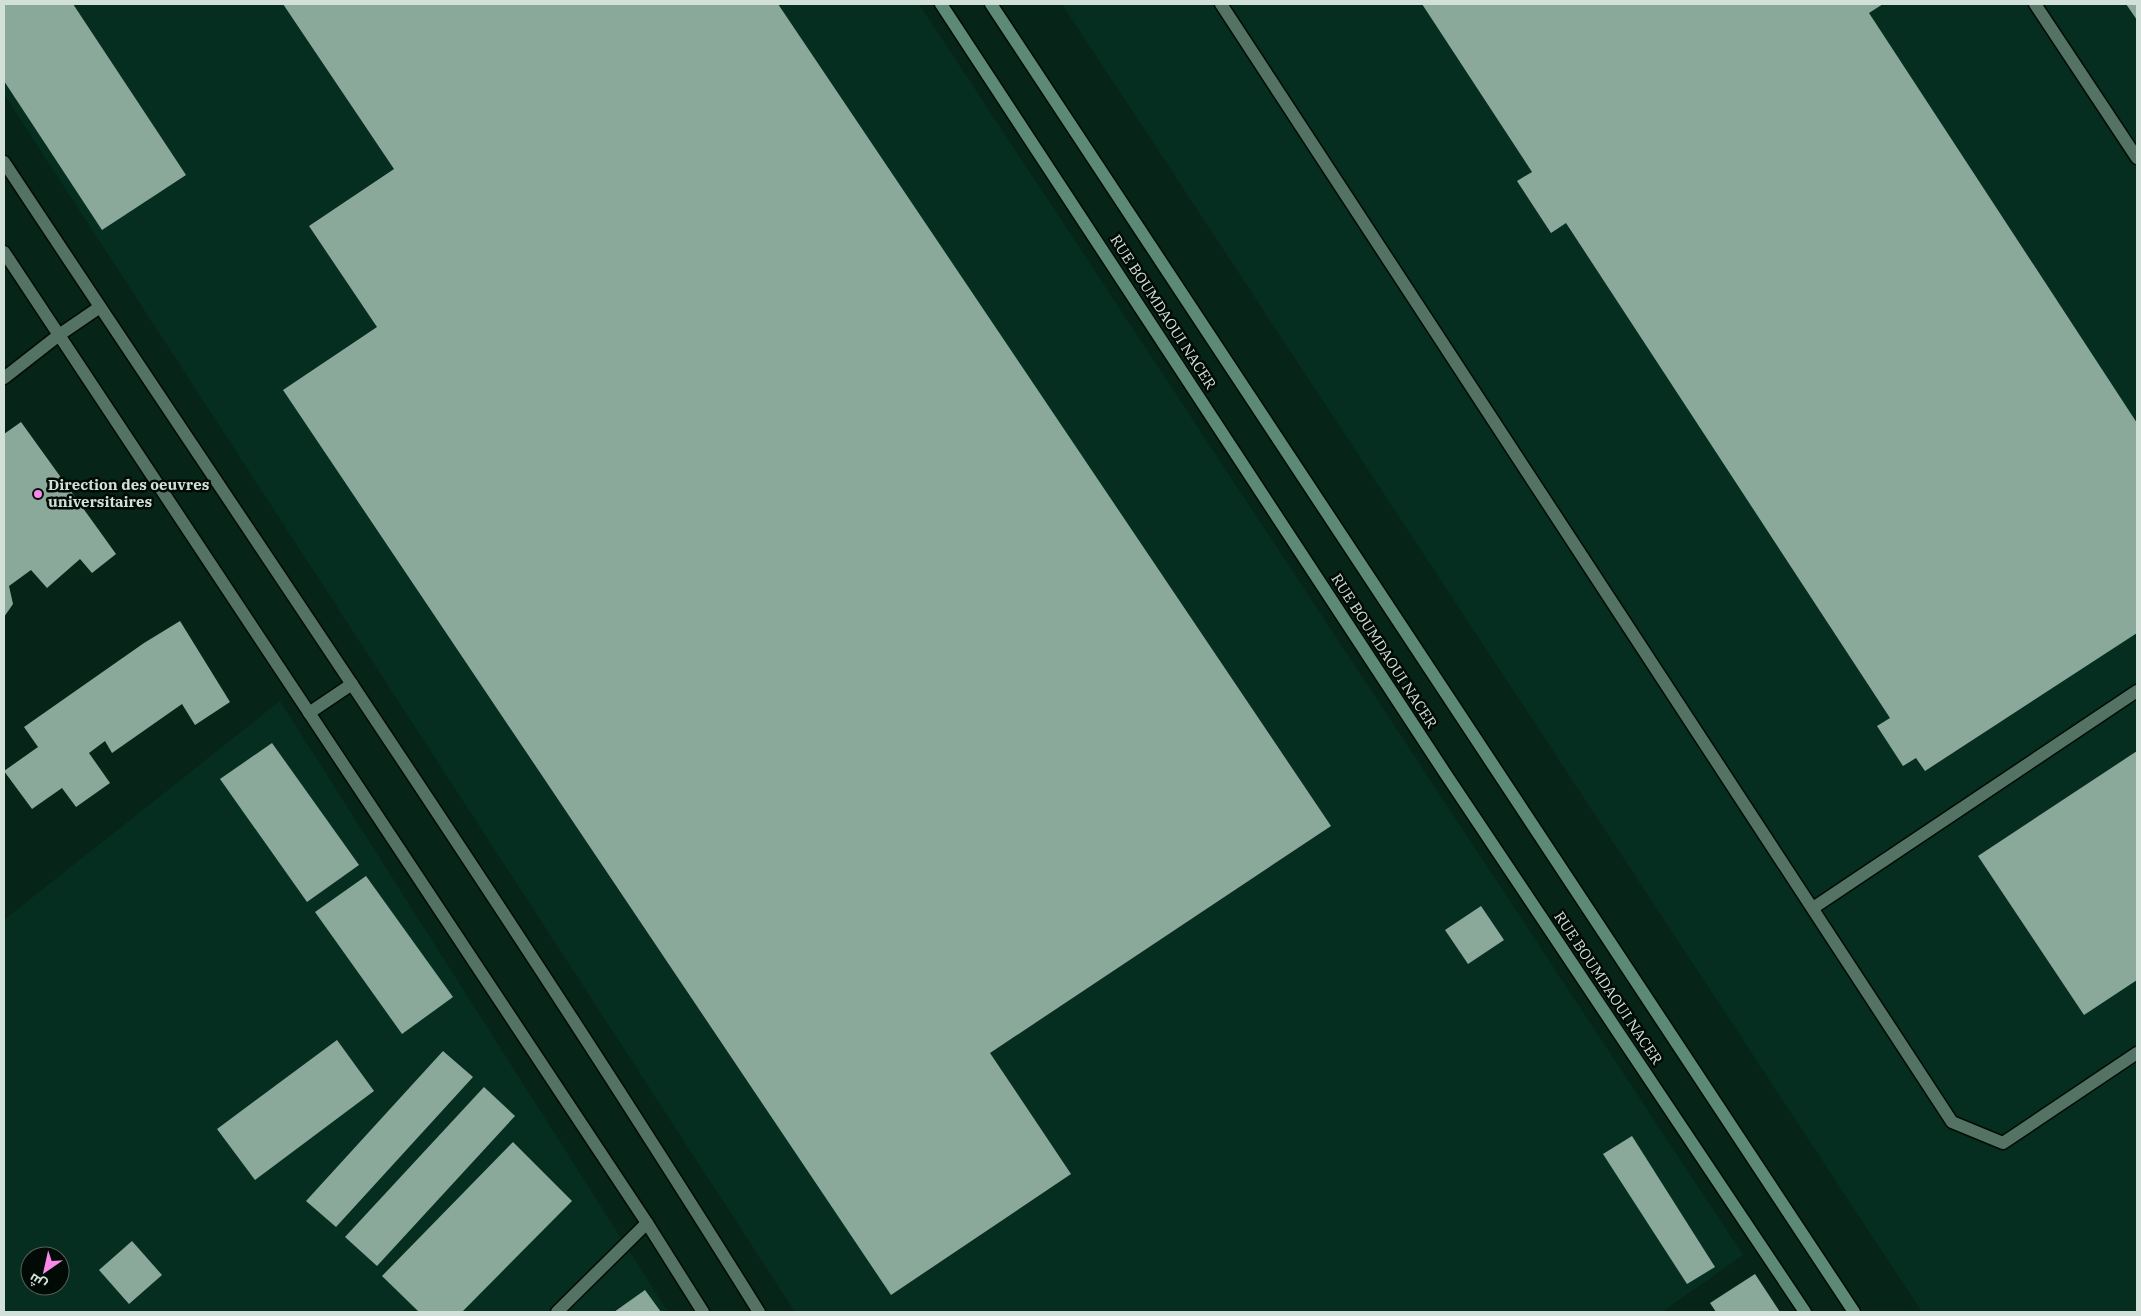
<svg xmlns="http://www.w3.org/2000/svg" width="2141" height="1316" font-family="'IBM Plex Serif',Cairo,serif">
  <rect width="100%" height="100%" fill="#072419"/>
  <g fill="#062e20" fill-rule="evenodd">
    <polygon points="4,4 919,4 1743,1255 1662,1312 795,1312 4,94"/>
    <polygon points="1062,4 2137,4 2137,1312 1922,1312"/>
    <path d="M280,701l388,611h-664v-392zM30,1256h30v30h-30z"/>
  </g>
  <g fill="#8aa99b">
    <polygon points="4,4 73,4 186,175 102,230 4,81"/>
    <polygon points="283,4 778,4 1331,826 990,1053 1071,1174 891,1295 283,390 377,327 309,226 394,169"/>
    <polygon points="1422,4 1883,4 1869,13 2137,423 2137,633 1925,771 1916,758 1903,766 1877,726 1890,718 1566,223 1551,233 1517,181 1532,172"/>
    <polygon points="2126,4 2137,4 2137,20"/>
    <polygon points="21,422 116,554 92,573 80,559 47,588 31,570 9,586 13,604 4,617 4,434"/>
    <polygon points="180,621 230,702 195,725 182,704 112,753 105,741 89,753 110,783 76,807 62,788 32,809 4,771 38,747 24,727 144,643"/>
    <polygon points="272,743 359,865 307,902 220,779"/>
    <polygon points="2137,751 2137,980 2084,1015 1978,856"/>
    <polygon points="366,876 453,997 402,1034 315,912"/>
    <polygon points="1481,906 1504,940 1468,964 1445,930"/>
    <polygon points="337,1040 374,1091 255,1180 217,1129"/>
    <polygon points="443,1051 473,1077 336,1227 306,1201"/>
    <polygon points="484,1087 515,1116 377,1266 345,1237"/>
    <polygon points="1632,1136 1715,1267 1687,1284 1603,1154"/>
    <polygon points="513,1142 572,1201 462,1312 419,1312 382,1276"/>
    <polygon points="132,1241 162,1275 129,1304 99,1270"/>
    <polygon points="1755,1274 1780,1312 1716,1312 1710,1303"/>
    <polygon points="645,1290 661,1312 614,1312"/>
  </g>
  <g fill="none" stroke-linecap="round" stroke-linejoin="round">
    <defs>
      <g id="lane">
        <polyline points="1221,4 1952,1122 2003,1143 2137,1053"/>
        <polyline points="2035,4 2137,158"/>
        <polyline points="1813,908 2137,691"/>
        <polyline points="557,1312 647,1223"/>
      </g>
      <g id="street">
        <path d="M4,162c253,383 513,761 755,1150"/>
        <polyline points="4,252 647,1223 703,1312"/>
        <polyline points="4,378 59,335 100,307"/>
        <polyline points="309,713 352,684"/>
      </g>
      <g id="secondary">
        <polyline points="941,4 1445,773 1805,1312"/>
        <polyline points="991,4 1854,1312"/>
      </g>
    </defs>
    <use href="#lane" stroke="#000c05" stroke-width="15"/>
    <use href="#street" stroke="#000c05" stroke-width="15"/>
    <use href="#secondary" stroke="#000c05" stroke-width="15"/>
    <use href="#lane" stroke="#557365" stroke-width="12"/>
    <use href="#street" stroke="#557365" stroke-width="12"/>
    <use href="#secondary" stroke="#5c8a76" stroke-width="12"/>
  </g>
  <circle fill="#f888e9" stroke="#020a06" stroke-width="2" cx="38" cy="494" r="5"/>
  <g text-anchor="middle" stroke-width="5" stroke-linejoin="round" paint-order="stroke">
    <g font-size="15" fill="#d1e1d9" stroke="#020a06">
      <text transform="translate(1163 312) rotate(57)" y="5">RUE BOUMDAOUI NACER</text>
      <text transform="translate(1384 651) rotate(57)" y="5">RUE BOUMDAOUI NACER</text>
      <text transform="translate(1608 988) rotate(56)" y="5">RUE BOUMDAOUI NACER</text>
    </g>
    <g font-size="15" font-weight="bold" fill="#d1e1d9" stroke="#020a06" text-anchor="start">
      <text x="48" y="490">Direction des oeuvres<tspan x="48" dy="17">universitaires</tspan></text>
    </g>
  </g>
  <rect width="2141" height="1316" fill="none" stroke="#d1e1d9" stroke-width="10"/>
  <g transform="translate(45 1271) rotate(214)"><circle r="24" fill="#020a06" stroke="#55605a"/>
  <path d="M0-4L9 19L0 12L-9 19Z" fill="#f888e9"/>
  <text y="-8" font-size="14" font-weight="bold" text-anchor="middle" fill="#d1e1d9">ش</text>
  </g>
</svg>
